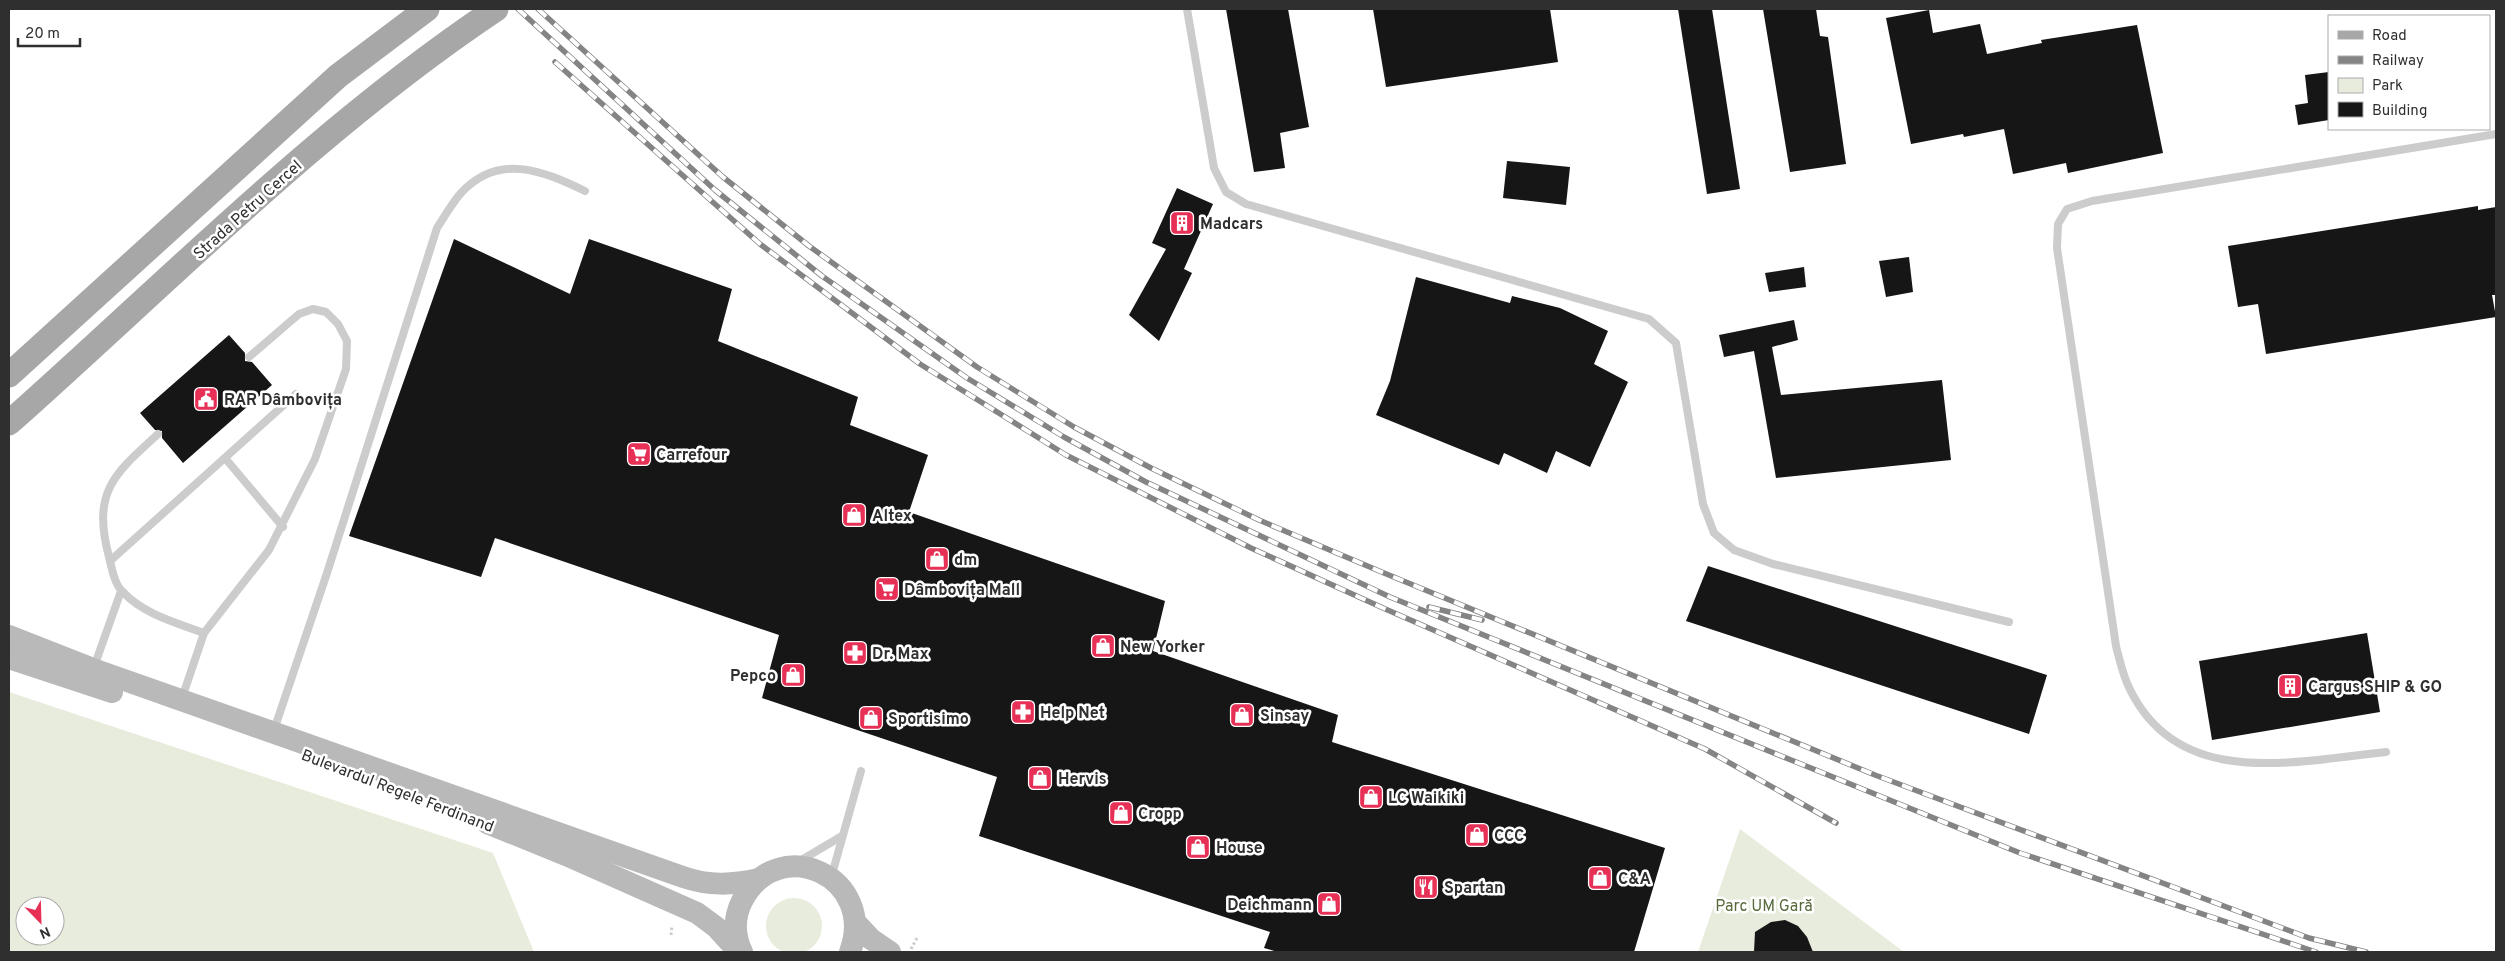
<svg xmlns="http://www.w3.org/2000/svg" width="2505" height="961" font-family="Overpass,sans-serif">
  <rect width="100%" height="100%" fill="#fff"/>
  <g fill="#e7ecdc" fill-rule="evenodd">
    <path d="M9,692l484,161 41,99h-525zM25,906h30v30h-30z"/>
    <polygon points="1740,829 1904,952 1698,952"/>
    <circle cx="794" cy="926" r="28"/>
  </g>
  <g fill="#161616">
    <polygon points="1226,9 1288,9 1309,127 1280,133 1285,168 1254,172"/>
    <polygon points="1373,9 1550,9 1558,62 1386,87"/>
    <polygon points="1678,9 1712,9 1740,189 1707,194"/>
    <polygon points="1763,9 1816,9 1820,36 1828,37 1846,164 1790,172"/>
    <polygon points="1929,10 1933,33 1980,24 1987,54 2042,43 2041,40 2137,25 2163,153 2068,173 2066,163 2013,174 2004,129 1964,137 1963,134 1911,144 1886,18"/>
    <polygon points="2329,72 2329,120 2298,125 2295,105 2308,103 2305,75"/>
    <polygon points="1507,161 1570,167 1566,205 1503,198"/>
    <polygon points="1177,188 1213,204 1184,269 1192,273 1159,341 1129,315 1166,249 1152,243"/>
    <polygon points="2478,206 2478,210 2496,207 2496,295 2492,295 2496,317 2266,354 2258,304 2238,307 2228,246"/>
    <polygon points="454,239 570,294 589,239 732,289 718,341 858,397 850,425 928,455 909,512 1165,601 1153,651 1338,715 1332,742 1665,848 1634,952 1278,952 1264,948 1270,932 979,836 997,777 762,698 779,635 495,538 481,577 349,536"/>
    <polygon points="1909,257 1913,292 1886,297 1879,261"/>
    <polygon points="1804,267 1806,287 1769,292 1765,273"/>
    <polygon points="1416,277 1510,303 1512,296 1560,308 1608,331 1594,364 1628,382 1590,467 1556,451 1547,473 1504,453 1499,465 1376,415 1390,381"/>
    <polygon points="1794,320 1798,340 1772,347 1781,395 1942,380 1951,460 1776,478 1754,351 1724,357 1719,335"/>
    <polygon points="229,335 245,353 245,361 252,362 272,385 183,463 162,438 162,431 155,430 140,413"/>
    <polygon points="1708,566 2047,675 2029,734 1686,621"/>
    <polygon points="2367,633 2380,712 2212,740 2199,661"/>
    <polygon points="1785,920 1798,926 1807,937 1813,952 1754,952 1755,932 1771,922"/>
  </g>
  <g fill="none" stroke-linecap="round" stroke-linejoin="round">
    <g stroke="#ccc" stroke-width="3" stroke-dasharray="2.5 2.5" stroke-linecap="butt">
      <polyline points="671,935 672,925"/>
      <polyline points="911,949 917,938"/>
    </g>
    <g stroke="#ccc" stroke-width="8">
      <polyline points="1187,9 1214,168 1226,192 1246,204 1649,319 1676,343 1703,504 1714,533 1734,550 1773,564 2009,622"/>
      <path d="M158,434c-45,41 -66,58 -49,123 3,11 5,27 14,35 20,22 54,31 81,41"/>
      <polyline points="225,458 283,527"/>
      <polyline points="110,561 296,394"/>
      <polyline points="94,667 121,591"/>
      <polyline points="182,698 204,633 269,550 315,459 346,369 347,341 338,324 326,312 313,309 299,314 249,357"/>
      <path d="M274,730l53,-157 110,-345c8,-12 15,-25 24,-35 38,-41 82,-22 124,-2"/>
      <path d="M2386,752c-94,10 -212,39 -259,-69 -5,-12 -8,-25 -11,-37l-59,-398 1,-24 9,-15 25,-8 404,-67"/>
      <polyline points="798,862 842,836"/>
      <polyline points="831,878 861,771"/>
    </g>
    <g stroke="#b9b9b9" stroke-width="22">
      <path d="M9,636l84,33 590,208c26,9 49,8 76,2"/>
      <polyline points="9,658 112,692"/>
      <polyline points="487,823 566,855 697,913 716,927 739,952"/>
      <polyline points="856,923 871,939 890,952"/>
      <path d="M742,952c-8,-17 -8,-35 0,-51 36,-70 136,-24 108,51"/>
    </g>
    <g stroke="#a7a7a7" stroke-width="25">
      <polyline points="9,375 338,76 427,9"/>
      <path d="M9,423c159,-141 310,-296 487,-414"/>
    </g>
    <defs>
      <g id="rail">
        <polyline points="518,9 715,190 822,276 967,378 1064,437 1146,482 1390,597 2020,853 2316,952"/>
        <polyline points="538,9 723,177 809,246 977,367 1074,427 1151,468 1259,520 1384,573 1875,775 2309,938 2366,952"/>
        <polyline points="555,62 760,244 920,364 1066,455 1251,548 1383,608 1705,749 1836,823"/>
        <polyline points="1429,607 1482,620"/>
      </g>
    </defs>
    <use href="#rail" stroke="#848484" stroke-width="5.5"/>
    <use href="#rail" stroke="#fff" stroke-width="4" stroke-dasharray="11" stroke-linecap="butt"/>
  </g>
  <defs>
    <symbol id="building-square" viewBox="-11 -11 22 22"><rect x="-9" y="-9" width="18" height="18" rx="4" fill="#e63055" stroke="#fff"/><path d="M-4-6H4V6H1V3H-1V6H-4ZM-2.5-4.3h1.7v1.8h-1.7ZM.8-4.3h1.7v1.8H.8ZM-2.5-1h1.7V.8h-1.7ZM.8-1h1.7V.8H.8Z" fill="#fff"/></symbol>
    <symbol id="civic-square" viewBox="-11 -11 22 22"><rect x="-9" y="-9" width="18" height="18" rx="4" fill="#e63055" stroke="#fff"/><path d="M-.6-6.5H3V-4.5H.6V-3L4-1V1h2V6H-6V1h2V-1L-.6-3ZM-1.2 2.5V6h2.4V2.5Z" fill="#fff"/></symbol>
    <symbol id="supermarket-square" viewBox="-11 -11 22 22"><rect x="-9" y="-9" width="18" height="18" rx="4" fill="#e63055" stroke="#fff"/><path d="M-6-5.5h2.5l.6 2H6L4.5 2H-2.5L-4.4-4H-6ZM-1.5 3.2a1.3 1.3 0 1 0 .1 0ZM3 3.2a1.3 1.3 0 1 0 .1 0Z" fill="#fff"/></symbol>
    <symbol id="shop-square" viewBox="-11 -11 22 22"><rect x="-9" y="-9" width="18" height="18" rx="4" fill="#e63055" stroke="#fff"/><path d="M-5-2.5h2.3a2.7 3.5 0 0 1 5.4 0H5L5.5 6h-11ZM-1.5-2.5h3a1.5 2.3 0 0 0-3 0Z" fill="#fff"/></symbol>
    <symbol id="pharmacy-square" viewBox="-11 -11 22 22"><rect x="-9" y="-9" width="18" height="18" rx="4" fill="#e63055" stroke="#fff"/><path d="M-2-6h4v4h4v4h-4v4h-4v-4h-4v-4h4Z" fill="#fff"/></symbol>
    <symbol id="restaurant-square" viewBox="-11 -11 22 22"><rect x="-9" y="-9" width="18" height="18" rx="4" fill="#e63055" stroke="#fff"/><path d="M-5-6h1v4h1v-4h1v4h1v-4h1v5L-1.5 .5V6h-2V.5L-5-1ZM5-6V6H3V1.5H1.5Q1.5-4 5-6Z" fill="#fff"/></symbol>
  </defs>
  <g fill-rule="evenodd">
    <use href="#building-square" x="1168" y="209" width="28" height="28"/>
    <use href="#civic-square" x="192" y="385" width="28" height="28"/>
    <use href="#supermarket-square" x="625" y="440" width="28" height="28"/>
    <use href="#shop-square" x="840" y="501" width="28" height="28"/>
    <use href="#shop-square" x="923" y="545" width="28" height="28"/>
    <use href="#supermarket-square" x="873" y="575" width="28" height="28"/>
    <use href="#shop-square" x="1089" y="632" width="28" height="28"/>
    <use href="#pharmacy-square" x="841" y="639" width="28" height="28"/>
    <use href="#shop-square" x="779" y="661" width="28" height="28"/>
    <use href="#building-square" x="2276" y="672" width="28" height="28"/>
    <use href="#pharmacy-square" x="1009" y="698" width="28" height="28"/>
    <use href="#shop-square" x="1228" y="701" width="28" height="28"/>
    <use href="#shop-square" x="857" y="704" width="28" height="28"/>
    <use href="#shop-square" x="1026" y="764" width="28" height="28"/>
    <use href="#shop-square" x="1357" y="783" width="28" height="28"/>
    <use href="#shop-square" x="1107" y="799" width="28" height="28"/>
    <use href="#shop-square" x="1463" y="821" width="28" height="28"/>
    <use href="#shop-square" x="1184" y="833" width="28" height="28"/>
    <use href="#shop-square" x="1586" y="864" width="28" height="28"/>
    <use href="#restaurant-square" x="1412" y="873" width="28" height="28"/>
    <use href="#shop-square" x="1315" y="890" width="28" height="28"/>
  </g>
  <g text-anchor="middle" stroke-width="5" stroke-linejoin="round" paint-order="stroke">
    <g font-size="16" fill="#2f2f2f" stroke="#fff">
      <text transform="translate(247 209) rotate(-42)" y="6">Strada Petru Cercel</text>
      <text transform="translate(398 790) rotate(21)" y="6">Bulevardul Regele Ferdinand</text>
    </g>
    <g font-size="16" font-weight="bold" fill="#2f2f2f" stroke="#fff" text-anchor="start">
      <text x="1200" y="229">Madcars</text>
      <text x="224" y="405">RAR Dâmbovița</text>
      <text x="656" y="460">Carrefour</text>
      <text x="872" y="521">Altex</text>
      <text x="954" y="565">dm</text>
      <text x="904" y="595">Dâmbovița Mall</text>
      <text x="1120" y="652">New Yorker</text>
      <text x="872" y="659">Dr. Max</text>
      <text x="776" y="681" text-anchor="end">Pepco</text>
      <text x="2308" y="692">Cargus SHIP &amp; GO</text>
      <text x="1040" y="718">Help Net</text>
      <text x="1260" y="721">Sinsay</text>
      <text x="888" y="724">Sportisimo</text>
      <text x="1058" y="784">Hervis</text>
      <text x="1388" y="803">LC Waikiki</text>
      <text x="1138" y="819">Cropp</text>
      <text x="1494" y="841">CCC</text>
      <text x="1216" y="853">House</text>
      <text x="1618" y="884">C&amp;A</text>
      <text x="1444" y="893">Spartan</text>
      <text x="1312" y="910" text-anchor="end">Deichmann</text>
    </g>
    <g font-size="16" fill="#586b3c" stroke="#fff">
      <text x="1764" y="911">Parc UM Gară</text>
    </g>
  </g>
  <rect width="2505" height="961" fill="none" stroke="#2f2f2f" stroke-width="20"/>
  <rect x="2328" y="15" width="162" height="115" fill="#ffffff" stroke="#acacac"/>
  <rect x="2338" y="31" width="25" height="8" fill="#a7a7a7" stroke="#acacac"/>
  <text x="2372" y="40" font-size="15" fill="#2f2f2f">Road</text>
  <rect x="2338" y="56" width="25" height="8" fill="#848484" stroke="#acacac"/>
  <text x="2372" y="65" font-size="15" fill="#2f2f2f">Railway</text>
  <rect x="2338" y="78" width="25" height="15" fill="#e7ecdc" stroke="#acacac"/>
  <text x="2372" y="90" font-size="15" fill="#2f2f2f">Park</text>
  <rect x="2338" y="102" width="25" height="15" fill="#161616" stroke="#acacac"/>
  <text x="2372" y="115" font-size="15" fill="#2f2f2f">Building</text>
  <g transform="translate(40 921) rotate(157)"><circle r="24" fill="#ffffff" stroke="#acacac"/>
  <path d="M0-4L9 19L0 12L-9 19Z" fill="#e63055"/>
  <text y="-8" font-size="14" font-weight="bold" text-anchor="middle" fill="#2f2f2f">N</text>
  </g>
  <path d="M18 38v8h62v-8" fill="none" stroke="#2f2f2f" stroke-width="2.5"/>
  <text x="25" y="38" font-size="15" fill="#2f2f2f" stroke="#ffffff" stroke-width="4" paint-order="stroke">20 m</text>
</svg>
